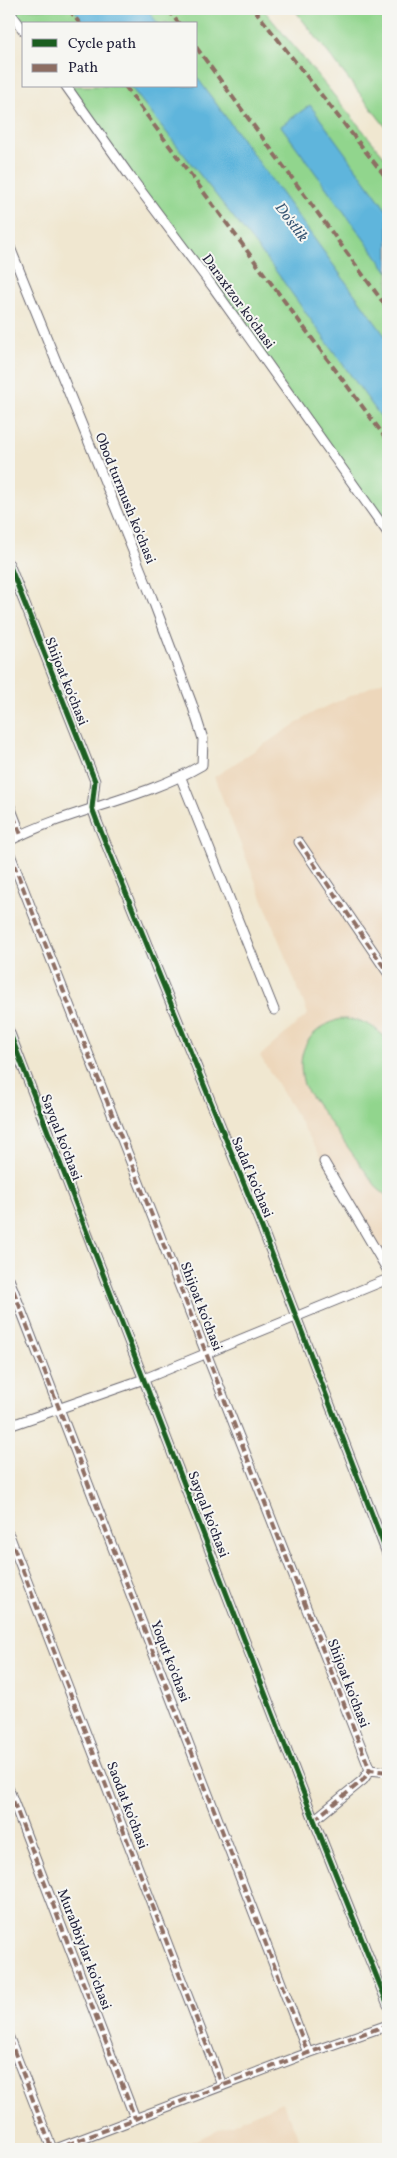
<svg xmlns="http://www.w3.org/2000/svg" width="397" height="2158" font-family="Vollkorn,serif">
  <rect width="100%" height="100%" fill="#f6f6f2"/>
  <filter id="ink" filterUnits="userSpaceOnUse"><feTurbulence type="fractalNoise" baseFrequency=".02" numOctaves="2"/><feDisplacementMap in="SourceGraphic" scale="10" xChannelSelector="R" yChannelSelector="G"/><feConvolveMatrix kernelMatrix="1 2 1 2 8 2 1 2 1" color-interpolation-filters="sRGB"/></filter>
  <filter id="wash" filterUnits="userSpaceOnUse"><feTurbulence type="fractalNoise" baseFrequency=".0096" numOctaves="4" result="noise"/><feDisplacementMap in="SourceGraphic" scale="20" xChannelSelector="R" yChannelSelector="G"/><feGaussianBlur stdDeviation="1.12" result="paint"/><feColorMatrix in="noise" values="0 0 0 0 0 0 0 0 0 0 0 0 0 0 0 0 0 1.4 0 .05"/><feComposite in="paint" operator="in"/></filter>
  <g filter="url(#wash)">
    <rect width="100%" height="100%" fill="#f0e7d0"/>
    <g fill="#edd7bb">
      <polygon points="388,679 388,1266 260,1056 308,1014 214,777 314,712"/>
      <polygon points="282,2102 304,2149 175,2149"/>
    </g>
    <g fill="#91d58d" stroke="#5a7c64">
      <polygon points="10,9 263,9 388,161 388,530 66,86 196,86 196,24 24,24"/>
      <polygon points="294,9 388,9 388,130"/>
      <path d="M340,1019c21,0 36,6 48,23v155l-10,-8 -73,-101c-11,-34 1,-58 35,-69z"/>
    </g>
    <g fill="#5fb5dc" stroke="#406c8c">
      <polygon points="74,9 147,9 158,24 84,24"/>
      <polygon points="196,76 388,340 388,427 275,270 130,86 196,86"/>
      <polygon points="310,105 388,212 388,272 281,126"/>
    </g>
  </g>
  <g filter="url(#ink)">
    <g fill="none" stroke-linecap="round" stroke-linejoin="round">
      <defs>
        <g id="minor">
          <polyline points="9,11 24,31"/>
          <polyline points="66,86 129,175 213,287 388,533"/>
          <path d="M9,245l143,353 40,106 11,35 -1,26c-60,35 -132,44 -193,76"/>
          <polyline points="9,564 95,781 92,808 98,824 262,1228 388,1556"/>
          <polyline points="181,778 274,1010"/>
          <polyline points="9,804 21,835"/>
          <polyline points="299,842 388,973"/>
          <polyline points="9,852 370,1770"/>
          <polyline points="9,1031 314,1820 388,2005"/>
          <polyline points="324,1162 388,1271"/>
          <polyline points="9,1279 308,2053"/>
          <polyline points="9,1426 144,1379 388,1279"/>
          <polyline points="9,1535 222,2085"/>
          <polyline points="9,1790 135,2118"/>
          <polyline points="314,1820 363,1780 370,1770 388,1772"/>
          <polyline points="9,2038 52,2149"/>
          <polyline points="56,2149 308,2053 388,2025"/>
        </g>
      </defs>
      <use href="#minor" stroke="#6a676f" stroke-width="11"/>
      <use href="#minor" stroke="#fff" stroke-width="9"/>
      <g stroke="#8d6e63" stroke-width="4" stroke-dasharray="8 4" stroke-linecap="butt">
        <polyline points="69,9 80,24"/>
        <polyline points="168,9 179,24"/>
        <polyline points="254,9 388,180"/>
        <polyline points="196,47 388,309"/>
        <polyline points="125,86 388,441"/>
        <polyline points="9,804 21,835"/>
        <polyline points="299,842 388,973"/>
        <polyline points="9,852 370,1770"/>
        <polyline points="9,1279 308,2053"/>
        <polyline points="9,1535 222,2085"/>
        <polyline points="9,1790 135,2118"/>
        <polyline points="314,1820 363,1780 370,1770 388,1772"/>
        <polyline points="9,2038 52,2149"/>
        <polyline points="56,2149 308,2053 388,2025"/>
      </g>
      <defs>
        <g id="cycleway">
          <polyline points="9,564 95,781 92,808 98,824 262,1228 388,1556"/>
          <polyline points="9,1031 314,1820 388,2005"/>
        </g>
      </defs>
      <use href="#cycleway" stroke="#f6f6f2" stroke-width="8"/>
      <use href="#cycleway" stroke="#1b5e20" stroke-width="5"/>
    </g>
  </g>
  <g text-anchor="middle" stroke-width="4" stroke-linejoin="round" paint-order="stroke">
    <g font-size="14" fill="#22223b" stroke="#f6f6f2">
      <text transform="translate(239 301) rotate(54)" y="5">Daraxtzor ko'chasi</text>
      <text transform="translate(126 498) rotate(68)" y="5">Obod turmush ko'chasi</text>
      <text transform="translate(67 681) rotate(68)" y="5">Shijoat ko'chasi</text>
      <text transform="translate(62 1137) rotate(69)" y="5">Sayqal ko'chasi</text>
      <text transform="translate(253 1177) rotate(67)" y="5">Sadaf ko'chasi</text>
      <text transform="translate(202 1306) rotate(69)" y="5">Shijoat ko'chasi</text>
      <text transform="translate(209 1514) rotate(69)" y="5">Sayqal ko'chasi</text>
      <text transform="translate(171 1661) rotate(69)" y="5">Yoqut ko'chasi</text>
      <text transform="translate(349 1683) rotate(69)" y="5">Shijoat ko'chasi</text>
      <text transform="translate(128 1805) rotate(69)" y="5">Saodat ko'chasi</text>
      <text transform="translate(85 1949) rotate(69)" y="5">Murabbiylar ko'chasi</text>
    </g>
    <g font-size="15" font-style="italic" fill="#375573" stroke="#f6f6f2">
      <text transform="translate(292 222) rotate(53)" y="5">Do'stlik</text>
    </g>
  </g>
  <rect width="397" height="2158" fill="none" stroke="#f6f6f2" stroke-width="30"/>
  <rect x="22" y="22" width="175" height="65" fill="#f6f6f2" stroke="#a1a1a9"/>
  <rect x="32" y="39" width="25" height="8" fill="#1b5e20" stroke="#a1a1a9"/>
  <text x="68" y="48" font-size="15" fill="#22223b">Cycle path</text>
  <rect x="32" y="64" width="25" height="8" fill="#8d6e63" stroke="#a1a1a9"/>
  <text x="68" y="72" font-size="15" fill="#22223b">Path</text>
</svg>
